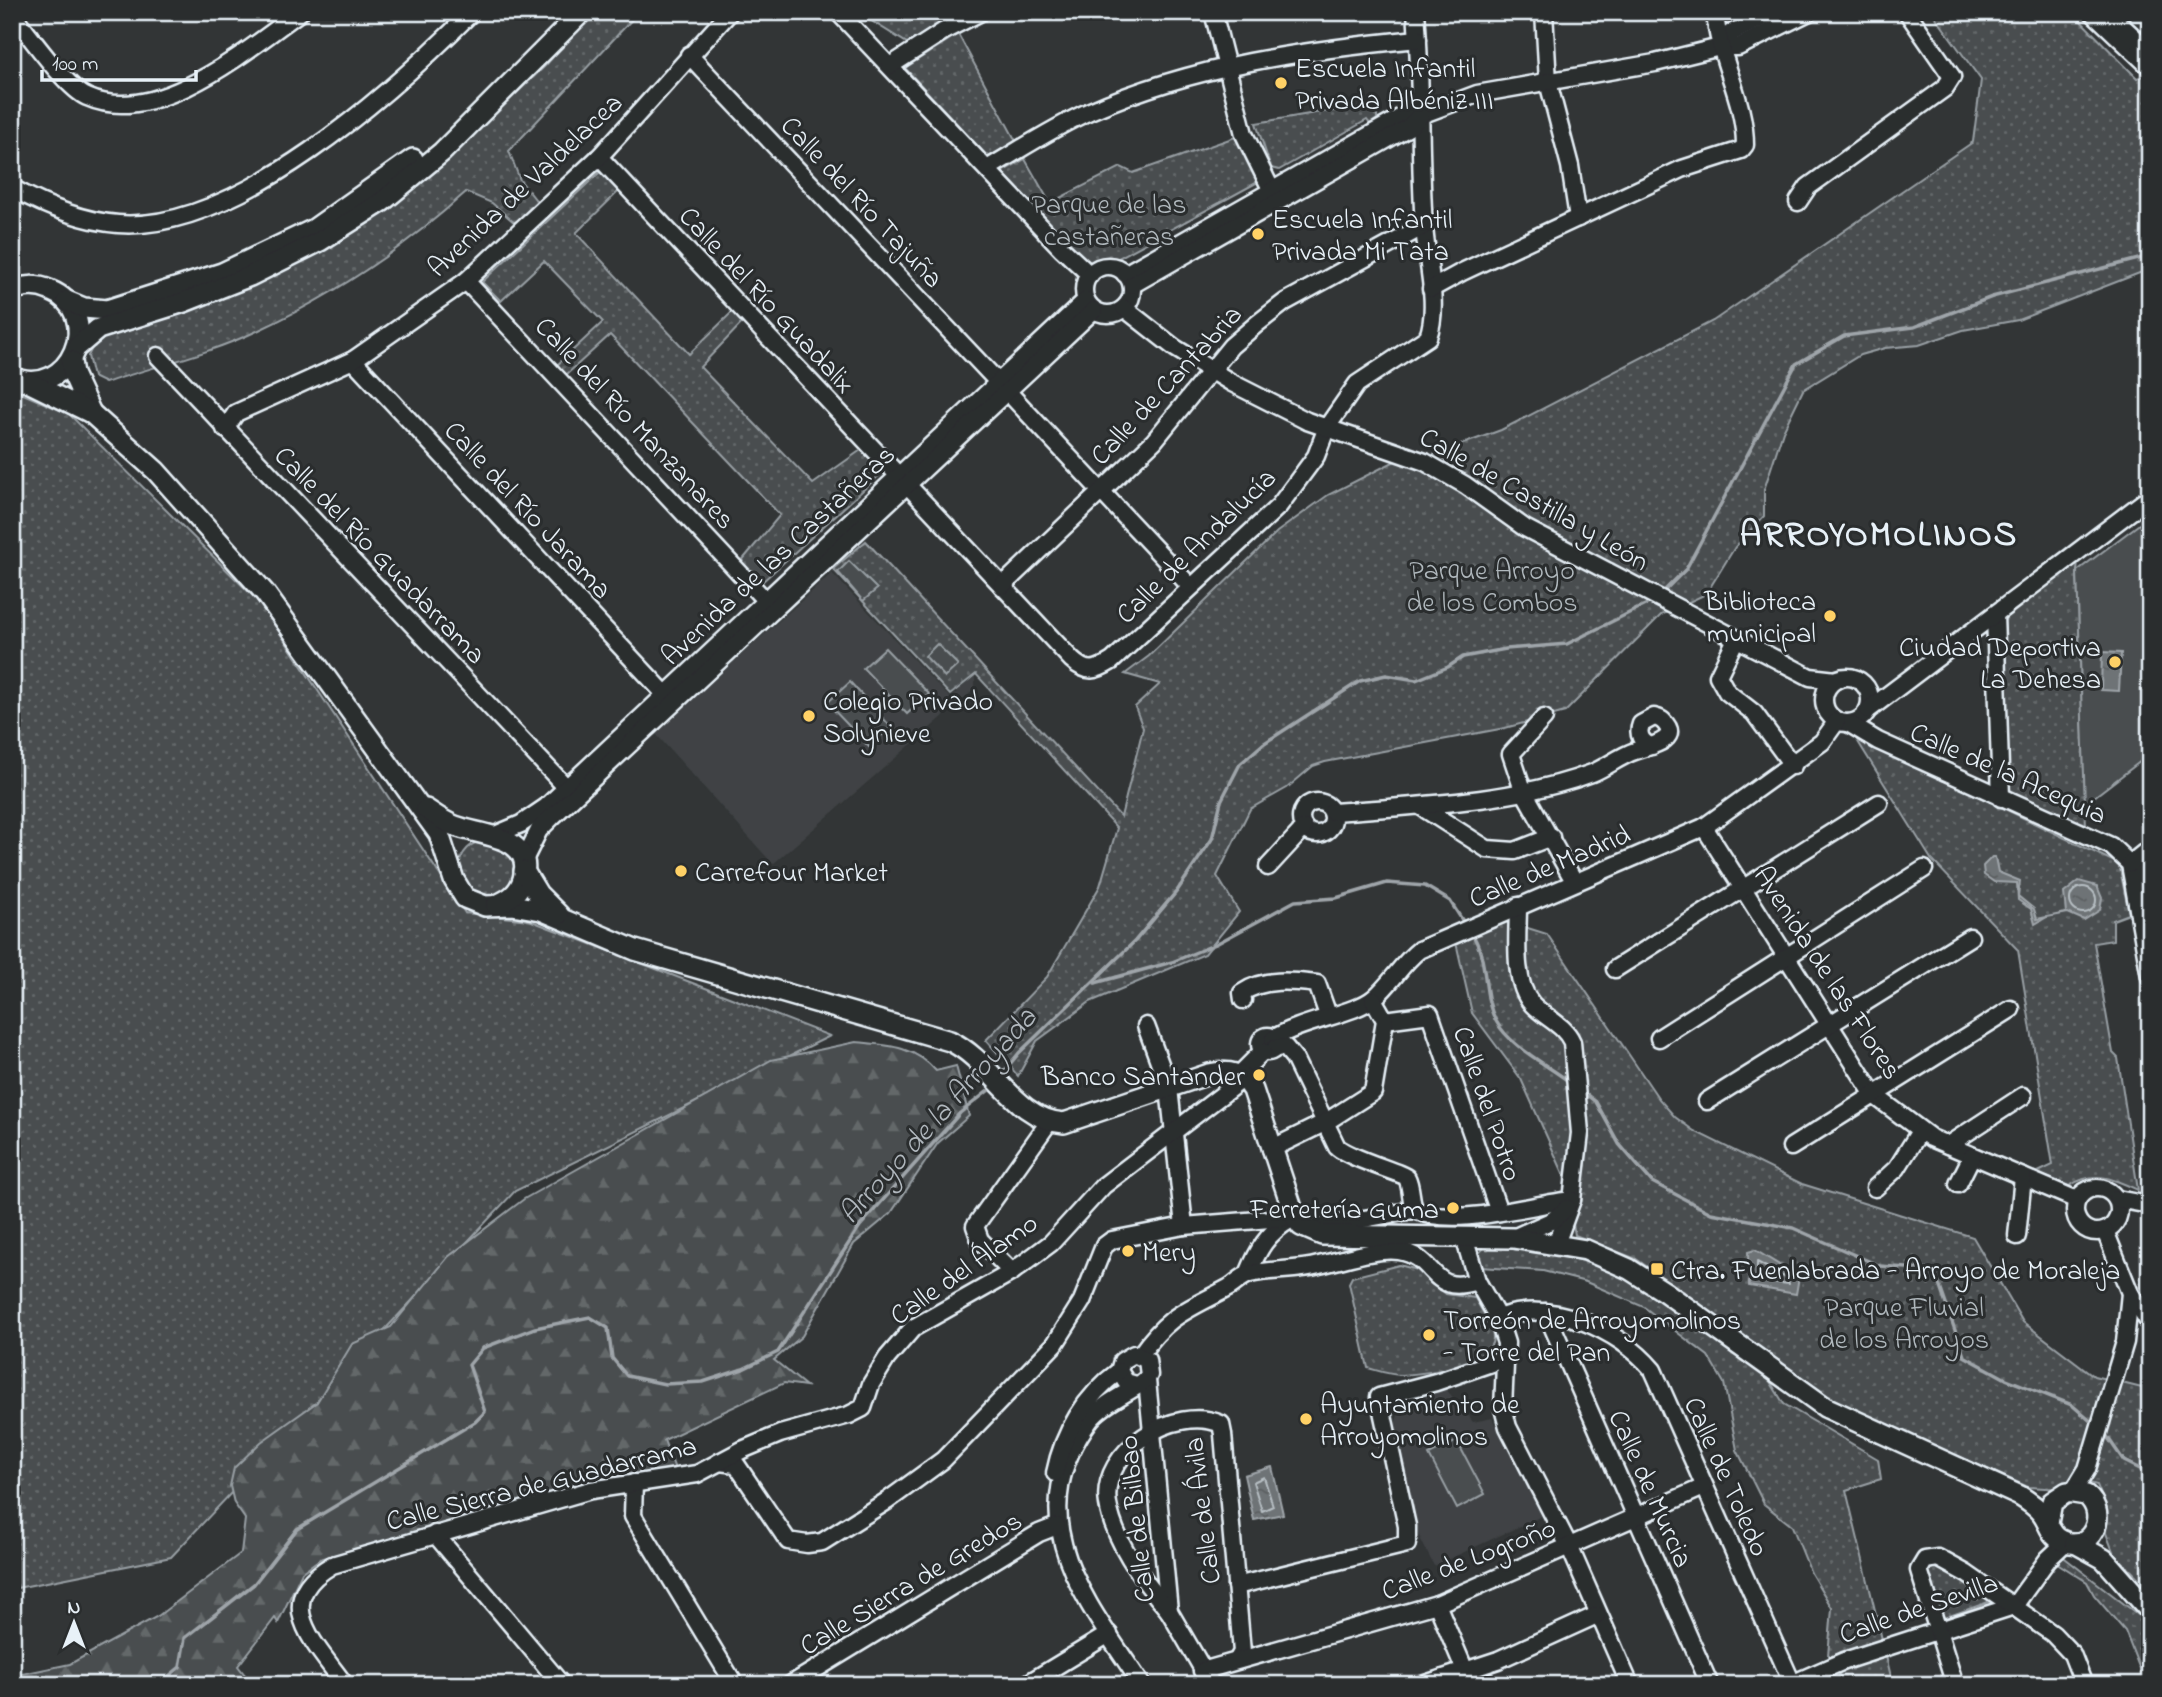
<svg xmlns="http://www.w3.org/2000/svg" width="2162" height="1697" font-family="'Indie Flower',sans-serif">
  <defs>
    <pattern id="green-dots" width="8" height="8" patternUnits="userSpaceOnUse" patternTransform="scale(1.75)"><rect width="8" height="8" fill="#494d4f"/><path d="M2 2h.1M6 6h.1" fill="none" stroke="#636769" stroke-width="1.8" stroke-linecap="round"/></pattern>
    <pattern id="forest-firs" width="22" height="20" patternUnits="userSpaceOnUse" patternTransform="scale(1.75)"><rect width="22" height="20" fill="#494d4f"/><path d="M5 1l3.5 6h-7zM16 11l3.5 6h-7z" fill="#636769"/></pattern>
    <pattern id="water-ripples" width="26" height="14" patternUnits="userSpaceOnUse" patternTransform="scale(1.75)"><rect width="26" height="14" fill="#6e7376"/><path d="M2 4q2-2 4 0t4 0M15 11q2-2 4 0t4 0" fill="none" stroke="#5a5e60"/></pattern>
  </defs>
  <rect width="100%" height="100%" fill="#323536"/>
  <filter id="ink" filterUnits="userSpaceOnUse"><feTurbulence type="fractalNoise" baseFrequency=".0143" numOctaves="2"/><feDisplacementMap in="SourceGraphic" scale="14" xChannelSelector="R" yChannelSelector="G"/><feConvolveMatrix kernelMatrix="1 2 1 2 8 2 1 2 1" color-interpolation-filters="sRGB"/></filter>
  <g filter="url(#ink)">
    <g fill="#3f4244">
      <polygon points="832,573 950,698 975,675 975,689 773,864 655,733"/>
      <polygon points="1446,1389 1473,1422 1492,1418 1542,1516 1434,1566 1417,1532 1393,1428 1401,1408"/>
    </g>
    <g fill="url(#green-dots)" stroke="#989fa4" stroke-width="2">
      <path d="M593,12h46l-130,139 11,29 19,24 -23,20 -24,-21 -26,-11c-62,56 -133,104 -209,139 -48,23 -102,35 -152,52l-12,-6 -5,-21 5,-10 12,-9 72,-22 81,-33 192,-125 95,-91z"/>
      <polygon points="857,12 942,12 947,21 907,43"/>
      <polygon points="1932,12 2072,12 2137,78 2150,74 2150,269 2018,320 1963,330 1919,345 1885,348 1860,355 1803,390 1783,431 1764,490 1764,516 1735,547 1706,594 1661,615 1565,712 1505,728 1325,762 1313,766 1287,788 1250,809 1217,876 1239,912 1205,954 1090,1002 1037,1041 1018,1076 986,1040 1047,977 1100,886 1117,828 976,674 950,695 833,569 866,541 1121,817 1143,728 1135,707 1160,684 1125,674 1149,656 1277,532 1328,495 1399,459 1433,455 1501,430 1713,321 1973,142 1981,80"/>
      <polygon points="958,34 1017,143 988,157 905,68"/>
      <polygon points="1377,107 1377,119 1370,124 1367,120 1279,170 1271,168 1256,123 1321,112"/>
      <polygon points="1238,136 1258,182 1102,267 1085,260 1002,172 1025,159 1050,203 1121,167 1133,173"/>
      <polygon points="600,172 619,191 576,233 689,354 732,312 743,322 700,367 813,484 861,450 883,472 761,583 740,563 780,515 610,335 566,375 556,366 603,322 544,261 501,301 482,282"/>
      <polygon points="12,389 69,414 260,603 465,913 529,920 830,1036 515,1191 171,1557 12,1589"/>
      <polygon points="2078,561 2077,571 2086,827 2010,792 2003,615"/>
      <path d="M1855,737l264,127 10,50 -16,6v20l-19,3 19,110 5,5 20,132c-26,-12 -43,-20 -69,-4l-33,-13 17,-8 -35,-215 -87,-91z"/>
      <circle cx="488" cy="869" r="29"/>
      <polygon points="1505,921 1547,934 1659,1099 1675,1117 1694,1131 1802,1184 1973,1237 2023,1322 2094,1376 2150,1390 2150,1589 2114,1554 2106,1533 2107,1509 2097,1485 2074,1479 2062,1489 2028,1487 1836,1402 1636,1259 1575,1235 1564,1175 1521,1079 1472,1013 1455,938"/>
      <polygon points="1489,1243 1575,1258 1622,1276 1675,1309 1766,1375 1784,1404 1878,1459 1881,1479 1846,1490 1893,1685 1845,1685 1828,1656 1832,1608 1811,1573 1792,1526 1764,1504 1737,1450 1724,1383 1708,1356 1644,1307 1586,1282 1543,1271 1480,1267 1476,1256"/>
      <path d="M1399,1265l19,5 28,24 29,4c5,10 18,28 18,40 -1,28 -72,36 -92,37 -11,0 -22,-4 -33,-7l-19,-85 3,-6z"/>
      <polygon points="2061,1555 2150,1624 2150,1685 2146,1685 2125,1631 2094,1595 2087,1582 2054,1561"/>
      <polygon points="1934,1565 1939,1566 1994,1600 1944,1618 1929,1571"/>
    </g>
    <path fill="url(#forest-firs)" stroke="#989fa4" stroke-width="2" d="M856,1042c31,3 59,4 80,29l20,-5 13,50 -31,27 -47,70 -37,31 -52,92 -28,24 32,26 -22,-3 -120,57 14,37 -64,4 -294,78 -18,13 -24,51 -3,-5 -37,48 15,19h-241v-9l58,-12 88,-48 83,-63 4,-34 -11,-16 -4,-17 4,-18 27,-26 56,-40 35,-58 39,-17 57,-70 76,-58 247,-139z"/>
    <g fill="#494d4f" stroke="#989fa4" stroke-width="2">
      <polygon points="2150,516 2150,754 2085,804 2077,571"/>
      <polygon points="849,561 877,589 863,601 838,572"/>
      <polygon points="937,644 958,665 945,677 925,656"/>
      <polygon points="885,648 929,694 907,714 863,668"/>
      <polygon points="850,682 891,727 869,747 827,703"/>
      <polygon points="1457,1441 1485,1494 1457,1509 1429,1455"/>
    </g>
    <g fill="url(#water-ripples)" stroke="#9fa5aa" stroke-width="2">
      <polygon points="2102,652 2121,653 2119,691 2101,690"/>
      <polygon points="1992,857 1995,857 1998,872 2020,881 2018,896 2034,909 2037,919 2066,913 2064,893 2079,881 2097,886 2102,898 2100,910 2084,920 2068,913 2047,917 2035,924 2031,909 2018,900 2017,883 1994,882 1984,875 1983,866"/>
      <polygon points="1755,1250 1799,1277 1796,1294 1749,1286 1748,1252"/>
      <polygon points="1272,1467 1283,1514 1254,1520 1244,1475"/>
    </g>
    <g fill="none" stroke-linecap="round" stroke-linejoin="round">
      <g stroke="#b7bfc4" stroke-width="2">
        <circle cx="2083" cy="900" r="13"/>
        <polygon points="1757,1262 1788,1279 1789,1284 1757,1280"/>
        <polygon points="1264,1477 1273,1506 1262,1511 1253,1482"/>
      </g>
      <g stroke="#9fa5aa" stroke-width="3.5">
        <polyline points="1664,591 1686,569 1796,364 1844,336 1914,327 1992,297 2150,256"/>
        <path d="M1471,932c19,29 10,61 25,89 14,26 52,44 75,62"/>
        <polyline points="1095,983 1172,962 1216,944 1295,901 1336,898 1387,883 1425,886 1450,901 1466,926"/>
        <polyline points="1001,1075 1019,1053 1135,941 1177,891 1212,839 1221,801 1240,764 1263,744 1360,681 1386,675 1416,680 1448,667 1463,657 1506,649 1567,644 1653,601"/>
        <polyline points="1583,1092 1596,1102 1619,1144 1652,1182 1711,1213 1793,1228 1880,1266 1934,1270 1964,1356 2006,1379 2072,1405 2095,1425"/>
        <polyline points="2104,1432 2124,1461 2150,1474"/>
        <polyline points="158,1685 180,1667 185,1638 254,1584 297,1529 475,1422 485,1412 469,1365 483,1348 535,1328 590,1317 608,1328 612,1358 627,1376 665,1384 703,1382 743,1369 778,1352 860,1226 960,1113 993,1087"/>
      </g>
      <defs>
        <g id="minor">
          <polyline points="838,12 1062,249 1090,275"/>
          <polyline points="1213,12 1244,134 1272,191"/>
          <polyline points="1544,12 1548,82 1570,166 1578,218"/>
          <polyline points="2092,12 2150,67"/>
          <polyline points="2107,12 2150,52"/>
          <path d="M12,14c16,19 55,75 75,83 69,31 160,-47 213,-85"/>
          <polyline points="1720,47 1731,33 1774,12"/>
          <polyline points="689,55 998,382"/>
          <polyline points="890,66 944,31 981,12"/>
          <path d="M599,157l473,503c15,14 24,11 40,1l167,-155 37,-50 11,-29 30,-43 71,-47c12,-33 -2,-77 -4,-111 -5,-71 -2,-143 -8,-214"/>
          <path d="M987,169c34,-20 67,-42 103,-58 105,-46 215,-61 328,-72"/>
          <path d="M12,188c33,18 68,33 106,36 119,9 275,-133 354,-212"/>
          <polyline points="1798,202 1808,187 1945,88 1952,77 1907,12"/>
          <circle cx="1108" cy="290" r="24"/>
          <polyline points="1125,274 1405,115 1421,115 1477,94 1655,63 1720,47 1738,47 1809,12"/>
          <polyline points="466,281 766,601"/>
          <polyline points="1132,285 1409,127 1421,115"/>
          <path d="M1431,289l31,-17 220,-103 59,-19 4,-5c0,-47 -27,-86 -30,-133"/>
          <polyline points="1124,308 1175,348 1232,383 1307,421 1425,462 1465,485 1525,528 1810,677 1836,680"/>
          <polyline points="158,356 567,788"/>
          <polyline points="353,360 666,695"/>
          <polyline points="1007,391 1190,586"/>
          <polyline points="225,429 236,413 353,360 466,281 599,157 730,12"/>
          <polyline points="1002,586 1154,441 1231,346 1258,323 1285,302 1424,226"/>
          <polyline points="1995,614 2001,798"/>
          <polyline points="1736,639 1718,676 1727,692 1754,713 1793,766"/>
          <circle cx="1847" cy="700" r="23"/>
          <polyline points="1868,710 2150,497"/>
          <polyline points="1544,718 1511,754 1523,790 1574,881"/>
          <polyline points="1848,723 1878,741 2111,846 2130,864 2150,977"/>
          <circle cx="1317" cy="818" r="16"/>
          <polyline points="1420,806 1487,849 1515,851 1551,837"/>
          <path d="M1332,812c81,-6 184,-10 260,-39 15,-6 28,-17 43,-22 10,-4 49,-10 28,-30 -3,-3 -5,-3 -9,-4l-13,7c-4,10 0,19 11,22"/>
          <polyline points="1704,827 1874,1095 1931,1138 2077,1200"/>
          <polyline points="495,835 521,824 546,807 1086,300"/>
          <polyline points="523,862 539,830 552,817 1094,310"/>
          <polyline points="2130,864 2150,848"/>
          <polyline points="1268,867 1304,828"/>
          <path d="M1518,906c0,29 -6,75 14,98 13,14 32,20 40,38l8,91 -8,67 -16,44"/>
          <polyline points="1615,969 1879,803"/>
          <path d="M1243,1000l-1,-7c21,-15 50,-12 75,-9l11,31"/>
          <polyline points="1385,1020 1430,1014 1499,1212"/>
          <polyline points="1146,1026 1169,1088 1184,1226"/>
          <circle cx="1268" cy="1044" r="8"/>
          <polyline points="1659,1038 1924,869"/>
          <path d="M1273,1039c27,-18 82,-25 101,-41 17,-14 27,-34 45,-48l285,-123 118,-85 15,-21"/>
          <path d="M1275,1048l10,-1 9,11 43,89c14,12 66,26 70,31 4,7 4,23 7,32"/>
          <polyline points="1239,1075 1263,1051"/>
          <polyline points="1707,1101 1970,937"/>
          <polyline points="1948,1145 2023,1096"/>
          <polyline points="1791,1147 2011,1009"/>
          <polyline points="1271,1149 1326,1122 1373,1092 1385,1020 1373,999"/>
          <polyline points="1958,1184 1972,1156"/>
          <circle cx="2097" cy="1210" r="22"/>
          <polyline points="1875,1188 1897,1168 1920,1131"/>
          <polyline points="2117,1199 2144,1204 2150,1209"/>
          <path d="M1308,1229l106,-19c41,18 113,-5 158,-10"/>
          <polyline points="2017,1236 2023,1177"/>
          <polyline points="1464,1237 1477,1281 1498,1318 1506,1343 1503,1408 1508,1427 1570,1548 1630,1685"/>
          <polyline points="1513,1238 1553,1220 1567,1208"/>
          <polyline points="1012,1272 980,1240 975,1226 1049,1122"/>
          <path d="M1248,1274c10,-24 19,-41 42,-54"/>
          <polyline points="2130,1293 2150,1324"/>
          <polyline points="1546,1312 1710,1685"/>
          <path d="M1498,1318c52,-20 121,11 155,52l140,315"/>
          <path d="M1140,1355c29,-41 46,-44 88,-67 7,-4 14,-12 22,-14 23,-5 47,-3 69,-9 24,-5 56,-17 80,-14 39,6 30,46 78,30"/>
          <polyline points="1147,1380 1169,1611 1212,1685"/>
          <path d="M1136,1385l-10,-3 -7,-11 3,-10 12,-7 13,6 2,15c-7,13 -44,25 -59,45 -73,100 -5,179 52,265"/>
          <polyline points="719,1462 736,1464 788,1541 807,1544 822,1542 887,1501 943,1460 1055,1344 1082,1301 1104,1246 1112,1240 1184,1226 1295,1217"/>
          <path d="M1055,1473c8,-40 30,-77 64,-102"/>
          <polyline points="634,1483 633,1516 735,1685"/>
          <polyline points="2073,1492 2087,1469 2125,1342 2130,1293 2105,1231"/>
          <polyline points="435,1534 562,1685"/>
          <polyline points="1236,1586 1407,1544 1407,1526 1379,1397 1436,1382 1503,1359"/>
          <polyline points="1437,1604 1471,1685"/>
          <path d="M1169,1611c-25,-29 -55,-69 -61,-107 -9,-53 67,-100 113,-80l2,10 19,218 -4,7"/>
          <polyline points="1202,1671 1437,1604 1704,1487"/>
          <path d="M345,1685c-29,-41 -76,-83 -13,-120l259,-75 106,-16 45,-24 38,-16 69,-19 14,-7 8,-24 16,-26 26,-30 99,-56 39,-29 52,-57 141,-108"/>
          <polyline points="790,1685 1039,1533 1057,1526"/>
          <polyline points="1025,1685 1109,1634"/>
          <polyline points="1422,1685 1498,1660 1597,1615"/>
          <polyline points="1789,1685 1844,1661 2014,1606 2048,1559 2066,1542"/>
          <polyline points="1955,1685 1919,1570 1925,1560 1938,1558 1967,1574 2053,1634 2072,1654 2084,1685"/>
        </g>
        <g id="major">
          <path d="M12,291c11,-6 26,-6 37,-1 58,23 21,112 -37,87"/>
          <polyline points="67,301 84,308 107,310 222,273 314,229 413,159"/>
          <polyline points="78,346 98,329 184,302 250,276 320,241 383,201 442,152 582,12"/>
          <polyline points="71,361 73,374 91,413"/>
          <path d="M28,382l63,31 65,58 109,122 174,241 15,46 11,18 20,8 27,-1 29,5 94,40 315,91c43,20 63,78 114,82l145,-49c20,-4 33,-2 44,16l42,127 6,9 21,9 191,3 73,12 43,19 36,23 160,115 195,89c8,5 16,10 22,18 7,9 8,21 19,26 30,15 49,-26 25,-45l-19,-3 -15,10 -4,21"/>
          <path d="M426,809c9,6 18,13 29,17 26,10 80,9 68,53 -4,14 -14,21 -27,26"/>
          <polyline points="524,871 538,894 559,915"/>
          <polyline points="2075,1543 2104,1559 2150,1611"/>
        </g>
      </defs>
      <use href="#minor" stroke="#e8f1f8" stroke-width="21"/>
      <use href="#major" stroke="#e8f1f8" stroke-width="24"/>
      <use href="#minor" stroke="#2a2d2e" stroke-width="16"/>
      <use href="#major" stroke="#2a2d2e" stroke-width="19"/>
    </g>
  </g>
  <g fill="#ffd166" stroke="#2a2d2e" stroke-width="2.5">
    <circle cx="1281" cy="83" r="7"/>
    <circle cx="1258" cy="234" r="7"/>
    <circle cx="1830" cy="616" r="7"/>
    <circle cx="2115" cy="662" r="7"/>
    <circle cx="809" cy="716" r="7"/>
    <circle cx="681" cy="871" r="7"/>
    <circle cx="1259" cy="1075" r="7"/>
    <circle cx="1453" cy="1208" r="7"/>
    <circle cx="1128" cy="1251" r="7"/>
    <rect x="1650" y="1262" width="14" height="14" rx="3.5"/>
    <circle cx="1429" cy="1335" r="7"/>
    <circle cx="1306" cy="1419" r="7"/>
  </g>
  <g text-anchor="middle" stroke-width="6" stroke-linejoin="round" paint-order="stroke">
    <g font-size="28" fill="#e8f1f8" stroke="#2a2d2e" text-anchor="start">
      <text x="1295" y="77">Escuela Infantil<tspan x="1295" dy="32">Privada Albéniz III</tspan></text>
      <text x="1272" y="228">Escuela Infantil<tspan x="1272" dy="32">Privada Mi Tata</tspan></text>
      <text x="1816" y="610" text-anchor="end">Biblioteca<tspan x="1816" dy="32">municipal</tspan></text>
      <text x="2101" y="656" text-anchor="end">Ciudad Deportiva<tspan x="2101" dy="32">La Dehesa</tspan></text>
      <text x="823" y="710">Colegio Privado<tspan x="823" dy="32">Solynieve</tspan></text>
      <text x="695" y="881">Carrefour Market</text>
      <text x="1245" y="1085" text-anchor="end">Banco Santander</text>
      <text x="1439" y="1218" text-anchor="end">Ferretería Guma</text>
      <text x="1142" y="1261">Mery</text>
      <text x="1671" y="1279">Ctra. Fuenlabrada - Arroyo de Moraleja</text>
      <text x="1443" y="1329">Torreón de Arroyomolinos<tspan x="1443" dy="32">- Torre del Pan</tspan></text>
      <text x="1320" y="1413">Ayuntamiento de<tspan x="1320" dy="32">Arroyomolinos</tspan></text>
    </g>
    <g font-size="28" fill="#e8f1f8" stroke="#2a2d2e">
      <text transform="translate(524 184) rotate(-43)" y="10">Avenida de Valdelacea</text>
      <text transform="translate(863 201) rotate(47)" y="10">Calle del Río Tajuña</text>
      <text transform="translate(768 299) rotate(47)" y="10">Calle del Río Guadalix</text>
      <text transform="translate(1165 384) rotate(-47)" y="10">Calle de Cantabria</text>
      <text transform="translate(636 422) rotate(47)" y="10">Calle del Río Manzanares</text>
      <text transform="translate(1535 498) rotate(30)" y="10">Calle de Castilla y León</text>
      <text transform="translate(529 509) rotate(47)" y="10">Calle del Río Jarama</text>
      <text transform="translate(1195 545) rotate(-44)" y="10">Calle de Andalucía</text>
      <text transform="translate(381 554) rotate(46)" y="10">Calle del Río Guadarrama</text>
      <text transform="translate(777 554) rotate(-43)" y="10">Avenida de las Castañeras</text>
      <text transform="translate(2009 772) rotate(24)" y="10">Calle de la Acequia</text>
      <text transform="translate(1549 865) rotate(-23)" y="10">Calle de Madrid</text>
      <text transform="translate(1829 972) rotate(57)" y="10">Avenida de las Flores</text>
      <text transform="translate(1489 1103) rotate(71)" y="10">Calle del Potro</text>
      <text transform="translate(963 1268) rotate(-35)" y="10">Calle del Álamo</text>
      <text transform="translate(1728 1476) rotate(66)" y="10">Calle de Toledo</text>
      <text transform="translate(541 1482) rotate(-14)" y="10">Calle Sierra de Guadarrama</text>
      <text transform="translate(1652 1488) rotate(66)" y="10">Calle de Murcia</text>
      <text transform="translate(1201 1511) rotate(-97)" y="10">Calle de Ávila</text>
      <text transform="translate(1135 1519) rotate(-96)" y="10">Calle de Bilbao</text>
      <text transform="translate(1468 1558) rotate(-21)" y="10">Calle de Logroño</text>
      <text transform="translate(910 1582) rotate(-31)" y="10">Calle Sierra de Gredos</text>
      <text transform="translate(1918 1607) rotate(-19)" y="10">Calle de Sevilla</text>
    </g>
    <g font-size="28" fill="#b0b8bd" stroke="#2a2d2e">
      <text x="1109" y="213">Parque de las<tspan x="1109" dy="32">castañeras</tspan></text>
      <text x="1492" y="579">Parque Arroyo<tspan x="1492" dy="32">de los Combos</tspan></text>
      <text x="1904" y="1316">Parque Fluvial<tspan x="1904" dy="32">de los Arroyos</tspan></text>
    </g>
    <g font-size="30" font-style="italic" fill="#b1b8be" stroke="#2a2d2e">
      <text transform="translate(937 1115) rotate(-48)" y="10">Arroyo de la Arroyada</text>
    </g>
    <g font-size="35" font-weight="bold" letter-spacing="2" fill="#e8f1f8" stroke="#2a2d2e">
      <text x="1879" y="545">ARROYOMOLINOS</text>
    </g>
  </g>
  <rect width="2162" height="1697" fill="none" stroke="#2a2d2e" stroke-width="42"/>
  <rect x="21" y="21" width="2120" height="1655" fill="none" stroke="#e8f1f8" stroke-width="2.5" filter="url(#ink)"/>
  <g transform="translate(74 1623)" stroke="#2a2d2e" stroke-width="5" paint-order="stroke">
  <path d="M0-5L12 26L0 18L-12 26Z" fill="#e8f1f8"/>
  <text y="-10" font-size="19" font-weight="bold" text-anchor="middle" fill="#e8f1f8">N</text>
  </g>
  <path d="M42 70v10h154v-10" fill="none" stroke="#e8f1f8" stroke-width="3.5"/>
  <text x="52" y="70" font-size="21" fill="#e8f1f8" stroke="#2a2d2e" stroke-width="5" paint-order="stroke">100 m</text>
</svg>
